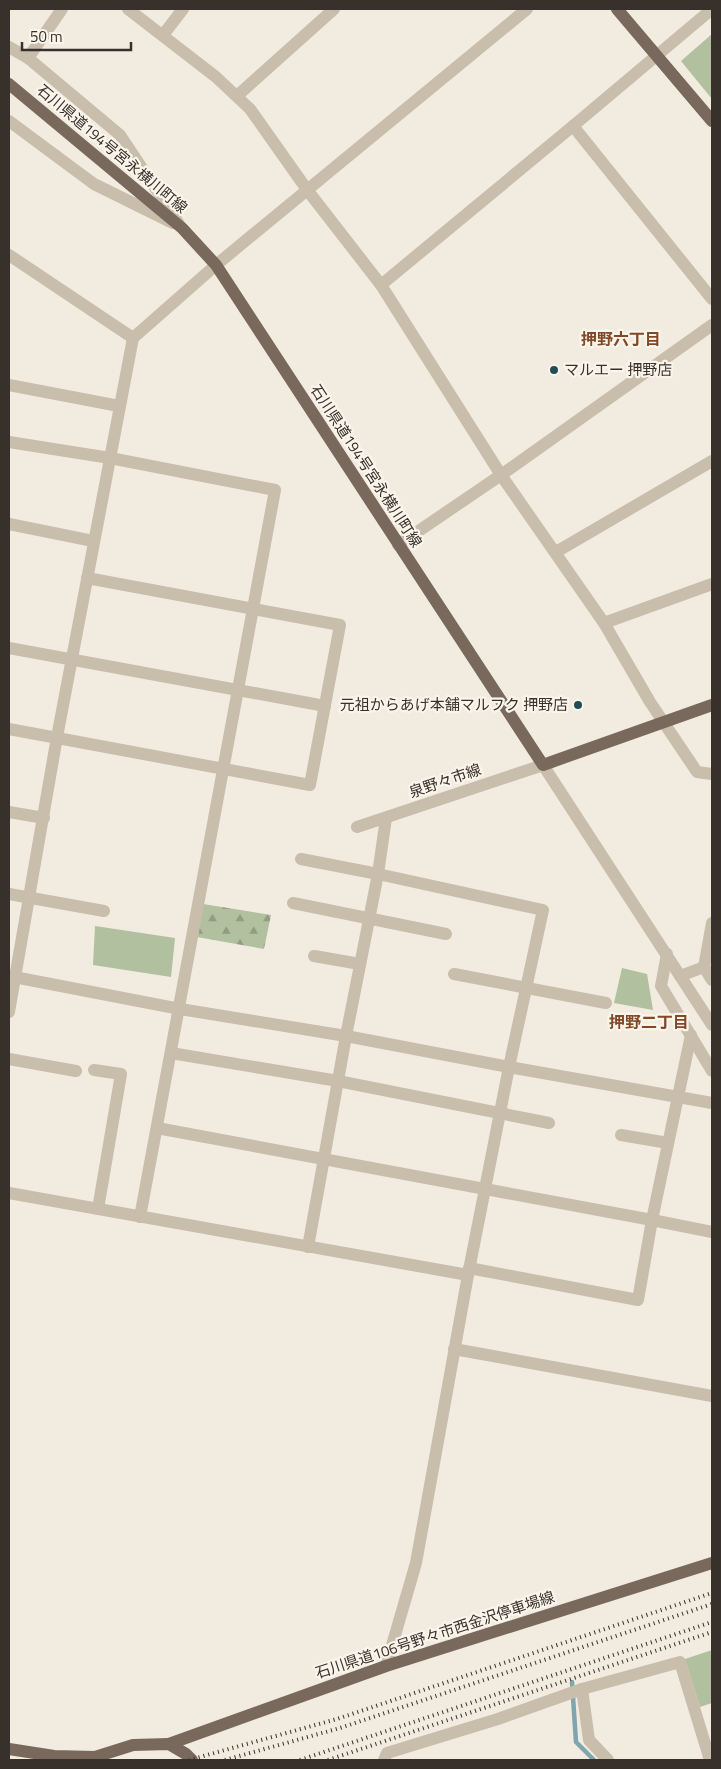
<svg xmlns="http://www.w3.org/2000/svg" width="721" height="1769" font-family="'Titillium Web','Noto Sans JP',sans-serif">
  <defs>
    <pattern id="forest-firs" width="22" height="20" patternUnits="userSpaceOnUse" patternTransform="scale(1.25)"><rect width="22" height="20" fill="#b1c09f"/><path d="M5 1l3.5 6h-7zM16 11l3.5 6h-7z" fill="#919c82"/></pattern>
  </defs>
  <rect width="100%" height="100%" fill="#f2ebdf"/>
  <g fill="#b1c09f">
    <polygon points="712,34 712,99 681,61"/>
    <polygon points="95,926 175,938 171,977 93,965"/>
    <polygon points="622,968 647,974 653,1010 614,1003"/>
    <polygon points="712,1650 712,1703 700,1707 685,1659"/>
  </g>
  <polygon fill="url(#forest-firs)" points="203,904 271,915 264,949 197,937"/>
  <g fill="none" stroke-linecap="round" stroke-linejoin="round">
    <polyline stroke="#7fa5ad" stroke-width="4.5" points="572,1682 576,1742 594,1760"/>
    <g stroke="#c9bdab" stroke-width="12">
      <polyline points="128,9 216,77 250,109 308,191 381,285 501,475 604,623 650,702 697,772 712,774"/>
      <polyline points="712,9 573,126 712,299"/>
      <polyline points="163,35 183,9"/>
      <polyline points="9,47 28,58 120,135 179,224"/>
      <polyline points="28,58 62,9"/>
      <polyline points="238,95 334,9"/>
      <polyline points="9,121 94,184 173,223"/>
      <polyline points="9,255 133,338"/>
      <polyline points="381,285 573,126"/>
      <polyline points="9,385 119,406"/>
      <polyline points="9,442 110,458 275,490 140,1217"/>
      <polyline points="9,524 93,541"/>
      <polyline points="398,545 501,475 712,325"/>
      <polyline points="556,552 712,461"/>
      <polyline points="604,623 712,584"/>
      <polyline points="9,648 325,706"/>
      <polyline points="9,729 310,785 340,625 87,578"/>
      <polyline points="9,812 44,818"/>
      <polyline points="357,827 543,765 712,1025"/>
      <polyline points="9,894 104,911"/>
      <polyline points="293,903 446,934"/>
      <polyline points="712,923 704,967 712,980"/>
      <polyline points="667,954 661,986 712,1071"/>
      <polyline points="314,956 360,964"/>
      <polyline points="454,974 606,1003"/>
      <polyline points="9,976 180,1009 346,1036 378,874 301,859"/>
      <polyline points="680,976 704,967"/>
      <polyline points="9,1012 57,737 133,338 216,265 527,9"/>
      <polyline points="171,1053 338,1081 549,1123"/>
      <polyline points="9,1059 76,1071"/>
      <polyline points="94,1070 121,1074 98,1209"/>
      <polyline points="157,1128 652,1220 691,1035"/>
      <polyline points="621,1135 668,1143"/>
      <polyline points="9,1193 468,1275 509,1067 712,1103"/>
      <polyline points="308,1247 346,1036 509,1067 543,910 378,874 386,818"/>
      <polyline points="469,1268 638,1300 652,1220 712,1232"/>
      <polyline points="454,1349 712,1396"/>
      <polyline points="386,1666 416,1563 468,1275"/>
      <polyline points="582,1689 589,1740 608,1760"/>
      <polyline points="384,1760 387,1753 498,1719 582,1689 680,1662 710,1760"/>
    </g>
    <g stroke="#79695c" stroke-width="12">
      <polyline points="617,9 712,121"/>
      <polyline points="9,84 182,228 216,265 543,765 712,705"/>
      <polyline points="169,1744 386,1666 712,1563"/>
      <polyline points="9,1749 54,1756 95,1757 133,1745 169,1744 186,1754 192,1760"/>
    </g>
    <g stroke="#38302a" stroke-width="4" stroke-dasharray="1 4" stroke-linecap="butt">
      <polyline points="189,1760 337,1719 712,1593"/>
      <polyline points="225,1760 340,1728 712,1604"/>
      <polyline points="300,1760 712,1622"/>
      <polyline points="328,1760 712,1632"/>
    </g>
  </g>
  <g fill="#214d57" stroke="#f9f5eb" stroke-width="2">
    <circle cx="554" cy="370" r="5"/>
    <circle cx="578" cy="705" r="5"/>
  </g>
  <g text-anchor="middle" stroke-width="4.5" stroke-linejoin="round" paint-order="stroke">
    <g font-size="15" fill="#38302a" stroke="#f9f5eb">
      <text transform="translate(112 149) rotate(40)" y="5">石川県道194号宮永横川町線</text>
      <text transform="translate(366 466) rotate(57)" y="5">石川県道194号宮永横川町線</text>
      <text transform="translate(445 781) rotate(-19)" y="5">泉野々市線</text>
      <text transform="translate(435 1635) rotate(-18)" y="5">石川県道106号野々市西金沢停車場線</text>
    </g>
    <g font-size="15" fill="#38302a" stroke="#f9f5eb" text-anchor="start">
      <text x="564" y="375">マルエー 押野店</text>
      <text x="568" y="710" text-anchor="end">元祖からあげ本舗マルフク 押野店</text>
    </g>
    <g font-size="16" font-weight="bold" fill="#824827" stroke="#f9f5eb">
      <text x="621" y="345">押野六丁目</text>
      <text x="649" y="1028">押野二丁目</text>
    </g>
  </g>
  <rect width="721" height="1769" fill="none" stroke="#38302a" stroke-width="20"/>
  <path d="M22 42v8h109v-8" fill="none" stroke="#38302a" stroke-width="2.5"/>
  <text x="30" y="42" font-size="15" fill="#38302a" stroke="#f9f5eb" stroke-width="4" paint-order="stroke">50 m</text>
</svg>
